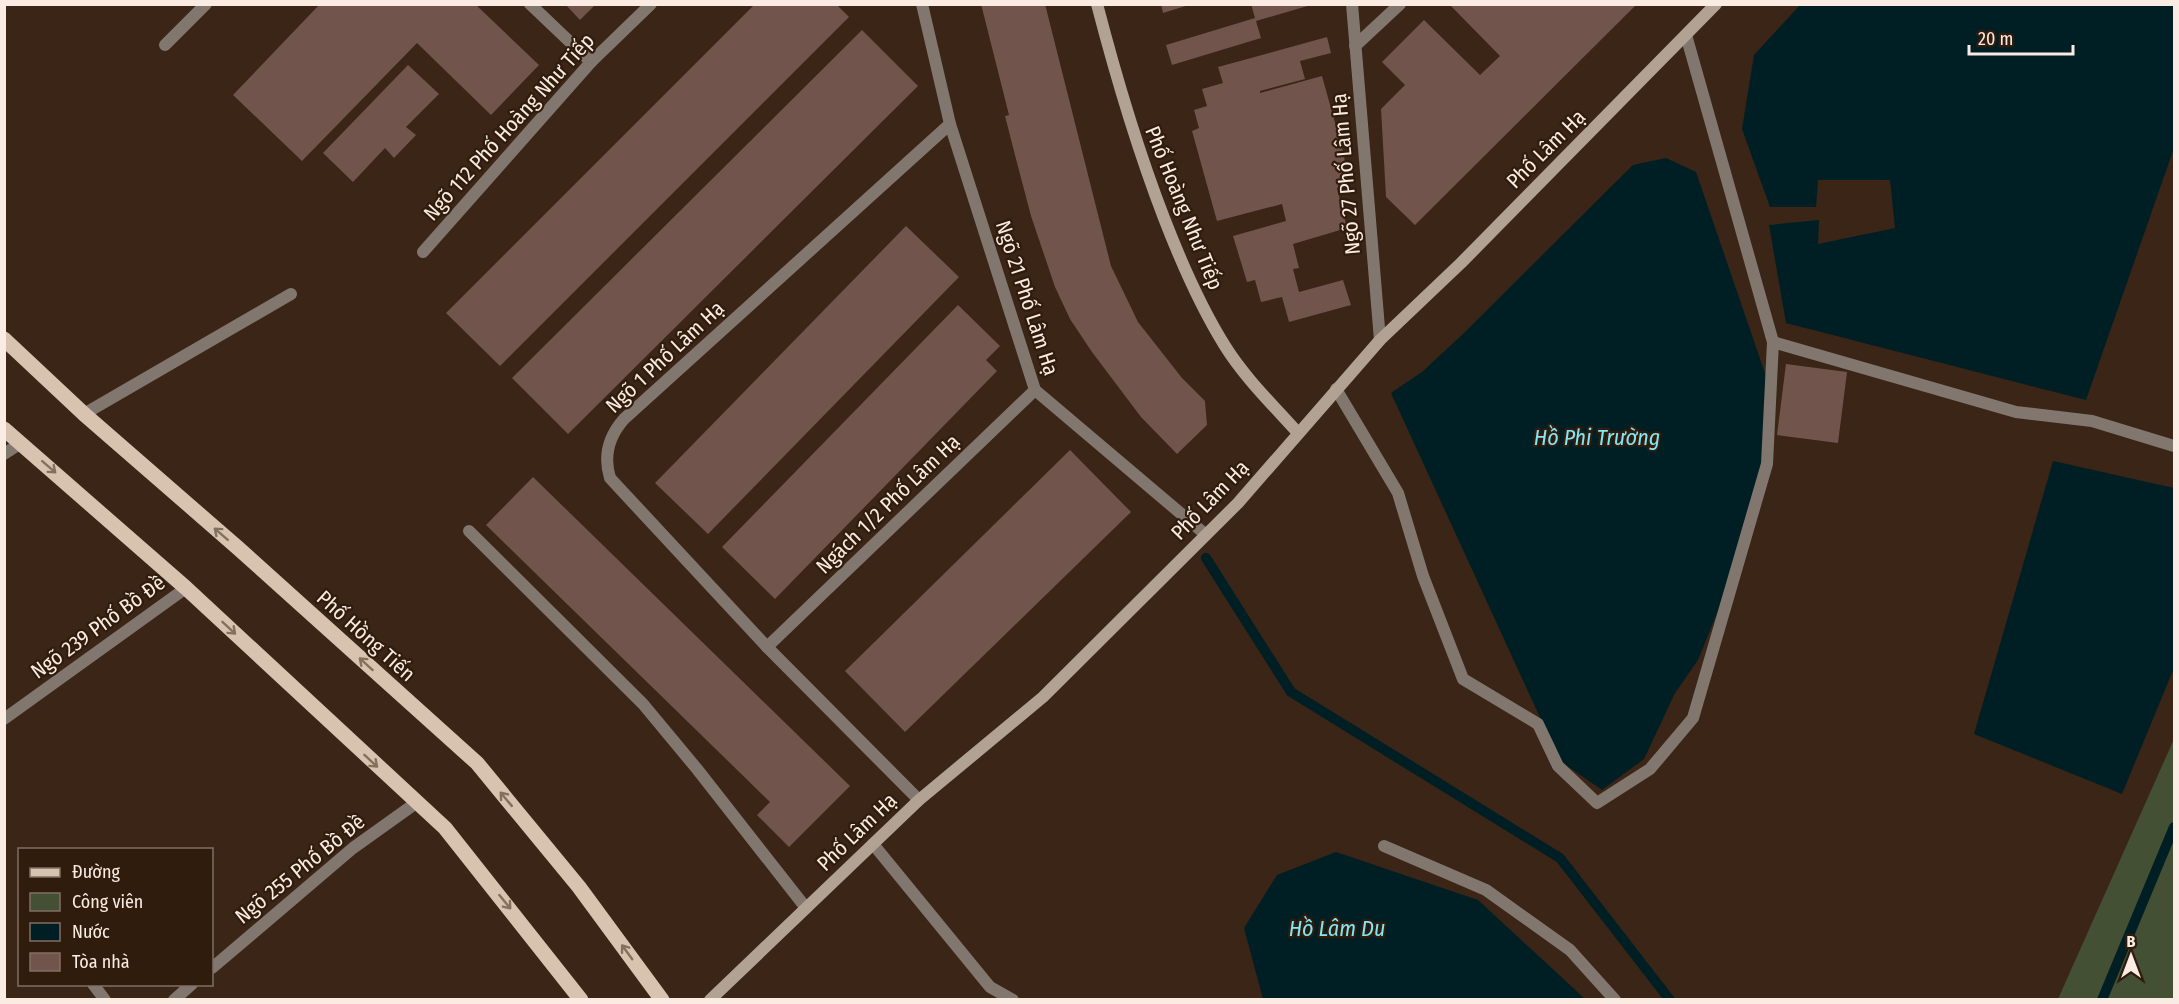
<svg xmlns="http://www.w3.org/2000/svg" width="2179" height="1004" font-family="'Fira Sans Condensed',sans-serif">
  <rect width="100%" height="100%" fill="#3a2517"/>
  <polygon fill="#435034" points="2174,739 2174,999 2058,999"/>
  <g fill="#001f24">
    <polygon points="1800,5 2174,5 2174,148 2086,400 1786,323 1769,225 1819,220 1818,244 1895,228 1890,180 1818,180 1816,207 1770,207 1742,129 1754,55"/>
    <polygon points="1666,158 1696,172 1768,382 1768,446 1738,561 1698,660 1675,693 1644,759 1602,790 1560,761 1391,393 1422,372 1463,334 1633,165"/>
    <polygon points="2053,461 2174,488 2174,668 2122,794 1974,734"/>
    <polygon points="1336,852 1478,900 1585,999 1263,999 1244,928 1277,875"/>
  </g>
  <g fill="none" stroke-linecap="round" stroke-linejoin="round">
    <g stroke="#001f24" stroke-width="10">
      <polyline points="1206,558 1291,692 1560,858 1670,1000"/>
      <polyline points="2102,1000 2174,827"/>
    </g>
  </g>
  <g fill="#71544c">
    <polygon points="320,4 475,4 539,65 491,115 417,43 302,161 233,95"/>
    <polygon points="565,4 596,4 580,20"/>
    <polygon points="755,4 836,4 849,17 500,366 446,313"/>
    <polygon points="981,4 1045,4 1111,266 1138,322 1182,378 1205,401 1207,425 1177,454 1141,417 1092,352 1070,319 1055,287 1031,216 1016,159 1005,116 1009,115"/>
    <polygon points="1161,4 1189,4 1189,5 1163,13"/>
    <polygon points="1251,4 1311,5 1256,21 1261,38 1172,65 1166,45 1255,18"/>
    <polygon points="1449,4 1637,4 1415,225 1386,197 1381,109 1405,85 1382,62 1424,20 1480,75 1500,56"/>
    <polygon points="862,30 918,86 568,434 512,378"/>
    <polygon points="1327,37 1331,53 1300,61 1305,79 1260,91 1260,93 1322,76 1344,155 1347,185 1337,188 1347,228 1293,244 1299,268 1293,269 1299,292 1343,280 1351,305 1289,322 1282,297 1261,302 1255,280 1247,282 1233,236 1286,221 1282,204 1217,221 1192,131 1199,128 1194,110 1207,106 1202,89 1223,83 1218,67"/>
    <polygon points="408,65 439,94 406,127 416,135 394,158 385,148 353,182 323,153"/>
    <polygon points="906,226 959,277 708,534 655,483"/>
    <polygon points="958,305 1000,346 986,360 997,371 775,599 722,547"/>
    <polygon points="1786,364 1847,372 1838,443 1777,435"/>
    <polygon points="1070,450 1131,512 905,732 845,671"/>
    <polygon points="533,477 850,786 789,847 757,815 770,802 486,525"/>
  </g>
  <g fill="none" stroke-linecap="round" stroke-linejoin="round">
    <g stroke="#81776e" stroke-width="12">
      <polyline points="84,414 291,294"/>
      <polyline points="469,531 643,704 697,769 806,908"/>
      <polyline points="873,844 990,987 1013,1000"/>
      <polyline points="1384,846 1486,890 1570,950 1615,1000"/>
      <polyline points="212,968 353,848 416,803"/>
      <polyline points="93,984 105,1000"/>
      <polyline points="174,1000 192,984"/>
    </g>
    <g stroke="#81776e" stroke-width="12">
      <polyline points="530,4 591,62"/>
      <polyline points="922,4 950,124 1035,390 1205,534"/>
      <polyline points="1352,4 1380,340"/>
      <polyline points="165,45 206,4"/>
      <polyline points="1355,46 1400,4"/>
      <polyline points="423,252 591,62 651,4"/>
      <polyline points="1773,342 2016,412 2092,421 2174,446"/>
      <polyline points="1336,389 1398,493 1423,576 1463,679 1538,724 1558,766 1597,803 1650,769 1693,718 1767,464 1773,342 1686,35"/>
      <polyline points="4,454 21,443"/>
      <polyline points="767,647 1035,390"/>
      <polyline points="4,719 186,588"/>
      <path d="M919,800l-152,-153 -157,-169c-7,-23 -1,-42 14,-59l326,-295"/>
    </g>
    <g stroke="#b2a294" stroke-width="12">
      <path d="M1097,4c19,73 40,144 67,214 17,44 36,88 61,128 20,32 48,59 73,87"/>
      <polyline points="710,1000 919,800 1043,697 1238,503 1380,340 1461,263 1716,4"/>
    </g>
    <g stroke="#d8c3b1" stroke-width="15">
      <polyline points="4,339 84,414 238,548 477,763 579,887 662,1000"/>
      <polyline points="4,429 186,588 445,828 581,1000"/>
    </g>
  </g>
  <defs><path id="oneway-shaft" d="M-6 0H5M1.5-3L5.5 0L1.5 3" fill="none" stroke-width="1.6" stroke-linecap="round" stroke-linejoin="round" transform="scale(1.5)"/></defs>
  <g stroke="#84705f">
    <use href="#oneway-shaft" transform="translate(49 467) rotate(41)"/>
    <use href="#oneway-shaft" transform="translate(221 534) rotate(-139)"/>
    <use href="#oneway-shaft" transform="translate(229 628) rotate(43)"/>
    <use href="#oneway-shaft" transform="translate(366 664) rotate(-138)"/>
    <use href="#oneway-shaft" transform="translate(371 761) rotate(43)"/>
    <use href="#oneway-shaft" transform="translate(506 799) rotate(-130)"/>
    <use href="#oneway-shaft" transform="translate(505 902) rotate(51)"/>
    <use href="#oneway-shaft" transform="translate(627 952) rotate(-126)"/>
  </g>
  <g text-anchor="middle" stroke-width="4.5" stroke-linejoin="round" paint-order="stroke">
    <g font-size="21" fill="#faece2" stroke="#301c0d">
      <text transform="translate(509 127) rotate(-48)" y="7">Ngõ 112 Phố Hoàng Như Tiếp</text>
      <text transform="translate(1546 149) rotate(-45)" y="7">Phố Lâm Hạ</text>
      <text transform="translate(1346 174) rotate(-95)" y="7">Ngõ 27 Phố Lâm Hạ</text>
      <text transform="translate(1184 208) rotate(68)" y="7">Phố Hoàng Như Tiếp</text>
      <text transform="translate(1027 298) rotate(72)" y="7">Ngõ 21 Phố Lâm Hạ</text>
      <text transform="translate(665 357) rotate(-43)" y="7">Ngõ 1 Phố Lâm Hạ</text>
      <text transform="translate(1210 500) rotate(-46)" y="7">Phố Lâm Hạ</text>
      <text transform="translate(888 504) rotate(-44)" y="7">Ngách 1/2 Phố Lâm Hạ</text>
      <text transform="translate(98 627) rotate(-36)" y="7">Ngõ 239 Phố Bồ Đề</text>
      <text transform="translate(366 636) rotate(42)" y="7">Phố Hồng Tiến</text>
      <text transform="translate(857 832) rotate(-44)" y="7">Phố Lâm Hạ</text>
      <text transform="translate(300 869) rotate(-39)" y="7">Ngõ 255 Phố Bồ Đề</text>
    </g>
    <g font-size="22" font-style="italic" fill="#81e7f6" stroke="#301c0d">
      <text x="1597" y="445">Hồ Phi Trường</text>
      <text x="1337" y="936">Hồ Lâm Du</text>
    </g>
  </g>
  <rect width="2179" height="1004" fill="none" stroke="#faece2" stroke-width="12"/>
  <rect x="18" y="848" width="195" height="138" fill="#301c0d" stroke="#816f62" stroke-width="1.5"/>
  <rect x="30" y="868" width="30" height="9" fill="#d8c3b1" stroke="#816f62" stroke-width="1.5"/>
  <text x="72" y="878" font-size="18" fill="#faece2">Đường</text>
  <rect x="30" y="893" width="30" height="18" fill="#435034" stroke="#816f62" stroke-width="1.5"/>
  <text x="72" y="908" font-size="18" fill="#faece2">Công viên</text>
  <rect x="30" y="923" width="30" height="18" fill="#001f24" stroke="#816f62" stroke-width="1.5"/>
  <text x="72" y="938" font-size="18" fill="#faece2">Nước</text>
  <rect x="30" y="953" width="30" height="18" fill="#71544c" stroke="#816f62" stroke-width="1.5"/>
  <text x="72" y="968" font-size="18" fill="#faece2">Tòa nhà</text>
  <g transform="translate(2131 956)" stroke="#301c0d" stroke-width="4.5" paint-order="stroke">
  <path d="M0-4.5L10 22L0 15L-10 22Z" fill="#faece2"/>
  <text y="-9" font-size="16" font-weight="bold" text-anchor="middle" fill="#faece2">B</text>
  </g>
  <path d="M1969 45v9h104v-9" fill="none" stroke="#faece2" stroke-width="3"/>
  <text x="1978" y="45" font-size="18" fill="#faece2" stroke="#301c0d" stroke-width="4.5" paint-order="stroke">20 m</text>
</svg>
